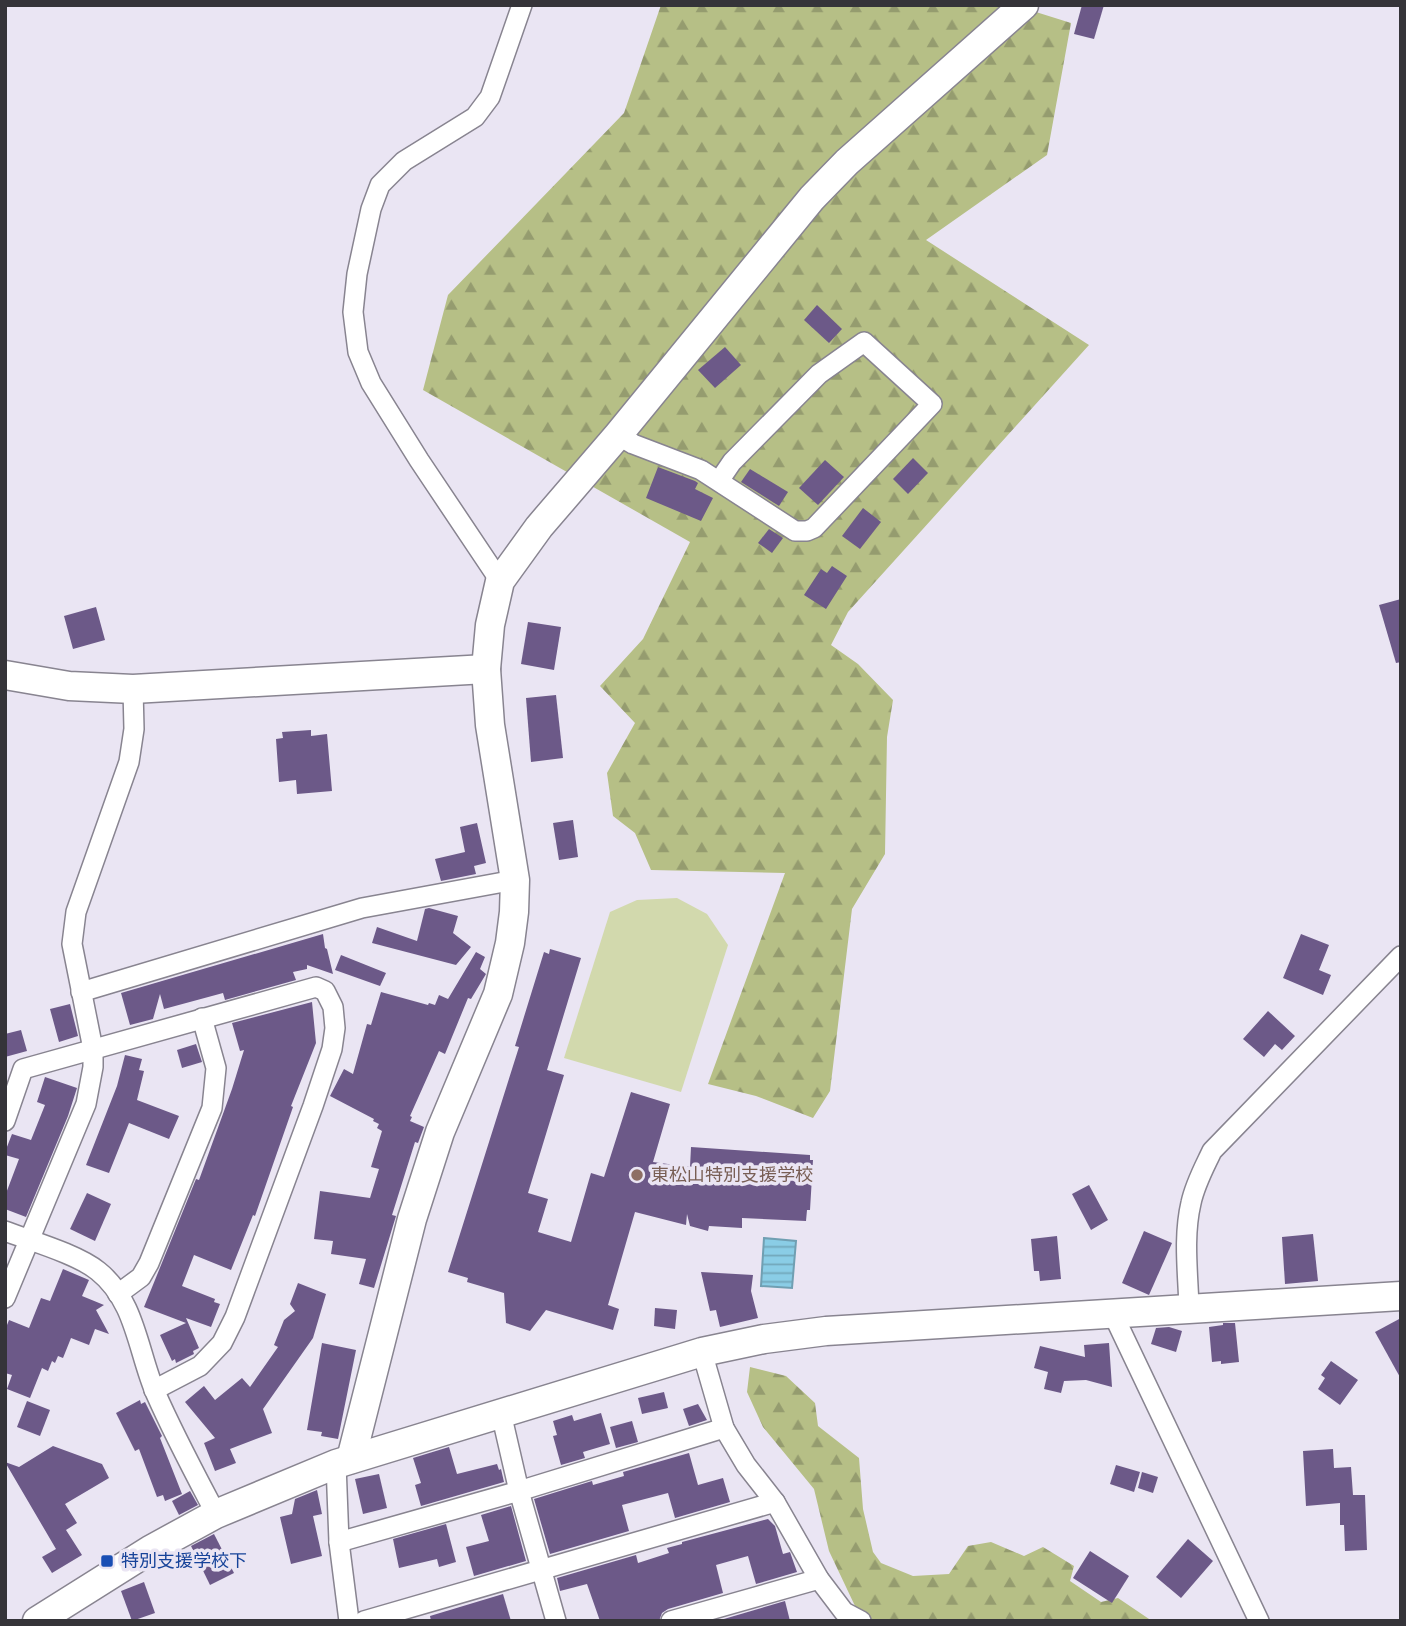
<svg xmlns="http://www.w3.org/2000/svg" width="1406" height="1626" font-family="'Golos Text','Noto Sans JP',sans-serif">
  <defs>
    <pattern id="forest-firs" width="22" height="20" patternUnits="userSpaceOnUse" patternTransform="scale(1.75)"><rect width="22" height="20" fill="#b6bf86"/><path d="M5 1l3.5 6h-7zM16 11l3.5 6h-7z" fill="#959c6f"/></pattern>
    <pattern id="water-rules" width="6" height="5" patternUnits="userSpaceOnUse" patternTransform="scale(1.75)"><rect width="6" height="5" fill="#8acde6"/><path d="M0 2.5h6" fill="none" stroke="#72a7bb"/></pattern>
  </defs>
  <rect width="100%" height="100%" fill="#eae5f3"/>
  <g fill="url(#forest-firs)">
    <polygon points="661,5 1014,5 1071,23 1047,155 926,240 1089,345 848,612 831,645 858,664 893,700 887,737 885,854 852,909 830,1091 813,1118 756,1096 708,1084 785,873 651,870 635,833 613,816 607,773 635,723 600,686 643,639 690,542 423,390 448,295 624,113"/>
    <polygon points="750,1367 786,1376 815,1403 818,1426 859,1458 863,1509 873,1552 881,1563 913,1576 949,1574 968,1546 991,1542 1024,1556 1043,1547 1074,1566 1070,1581 1101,1602 1118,1598 1152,1621 873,1621 855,1606 829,1551 814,1489 763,1427 747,1392"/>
  </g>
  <polygon fill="#d2d9ad" points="677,898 707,914 728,945 681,1092 564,1058 610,912 637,900"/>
  <polygon fill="url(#water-rules)" stroke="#709fb2" stroke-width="2" points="764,1238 796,1241 792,1288 761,1286"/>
  <g fill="#6c5988">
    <polygon points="1082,5 1104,5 1094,39 1074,34"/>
    <polygon points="817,305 842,329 829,343 804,320"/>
    <polygon points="725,347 741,365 715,388 698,370"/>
    <polygon points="913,458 928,473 908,494 893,479"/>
    <polygon points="825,460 844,477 818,505 799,488"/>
    <polygon points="658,467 695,481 698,483 695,489 713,498 701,521 646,498"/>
    <polygon points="750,469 788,492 779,506 741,482"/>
    <polygon points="863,508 881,522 860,549 842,536"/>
    <polygon points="769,529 783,538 772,553 758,543"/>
    <polygon points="832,566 847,576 826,609 804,595 821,569 827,573"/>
    <polygon points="1401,599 1401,662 1396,663 1379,605"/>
    <polygon points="96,607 105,640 73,649 64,616"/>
    <polygon points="528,622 561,627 554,670 521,664"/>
    <polygon points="556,695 563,758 531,762 526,698"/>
    <polygon points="311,730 311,736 327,734 332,791 297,794 296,780 279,782 276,739 283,738 282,732"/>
    <polygon points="573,820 578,857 559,860 553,823"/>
    <polygon points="477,823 486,863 474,866 476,874 441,881 435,859 465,852 460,827"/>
    <polygon points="429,908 458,916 453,933 471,947 456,965 372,943 377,927 417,941 425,909"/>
    <polygon points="323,934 325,948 327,949 333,974 307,965 307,969 293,972 296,980 225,1000 223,993 164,1009 160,994 153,1019 130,1025 121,993"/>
    <polygon points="1301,934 1329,945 1319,970 1331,975 1323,995 1283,978"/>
    <polygon points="550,949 581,958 547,1070 564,1075 528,1193 548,1199 538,1232 571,1242 591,1173 604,1177 631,1092 670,1104 653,1162 690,1167 691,1147 810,1155 810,1160 813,1160 810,1210 807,1210 806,1221 742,1218 742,1228 709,1226 708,1231 690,1226 687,1214 686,1225 635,1212 608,1305 619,1309 613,1330 546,1310 530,1331 506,1323 504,1293 467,1282 468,1278 448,1272 519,1047 515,1046 544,952 549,954"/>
    <polygon points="476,952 485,957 480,969 486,974 471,999 468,998 445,1054 439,1051 410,1116 412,1117 410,1121 424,1127 418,1143 415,1142 392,1215 396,1216 374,1288 359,1284 366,1259 331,1254 333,1241 314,1239 320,1191 370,1198 379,1169 371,1167 382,1131 377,1128 379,1124 373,1121 374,1119 330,1096 344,1069 353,1074 367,1024 371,1025 381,992 428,1005 429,1003 435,1005 439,995 448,999"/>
    <polygon points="341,955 386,973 380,986 335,970"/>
    <polygon points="312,1002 316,1043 291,1106 293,1107 255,1216 253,1215 231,1270 194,1255 182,1286 215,1299 214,1302 220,1304 211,1327 186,1318 199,1348 193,1351 194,1354 176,1363 175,1359 172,1361 160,1335 186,1323 144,1307 196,1179 199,1180 232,1089 244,1050 240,1051 232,1023"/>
    <polygon points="70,1004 78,1036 59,1042 50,1009"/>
    <polygon points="1268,1011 1295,1036 1282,1050 1275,1044 1264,1057 1243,1039"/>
    <polygon points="21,1030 27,1051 5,1057 5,1034"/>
    <polygon points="196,1044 202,1062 182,1068 177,1050"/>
    <polygon points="125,1055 142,1059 139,1070 144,1071 137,1100 179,1116 169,1139 129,1123 109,1173 86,1165 117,1086"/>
    <polygon points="45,1077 77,1088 68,1116 26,1217 5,1209 5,1196 19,1159 5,1155 5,1152 12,1134 31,1140 45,1105 37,1102"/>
    <polygon points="1089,1185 1108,1220 1091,1230 1072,1194"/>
    <polygon points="87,1193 111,1204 95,1241 70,1229"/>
    <polygon points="1144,1231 1172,1243 1149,1295 1122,1283"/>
    <polygon points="1313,1234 1318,1281 1285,1284 1282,1237"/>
    <polygon points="1057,1236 1061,1279 1040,1281 1039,1271 1034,1271 1031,1239"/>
    <polygon points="63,1269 89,1280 82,1296 104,1305 96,1310 109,1334 95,1329 89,1345 71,1338 63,1358 58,1356 55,1363 52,1361 48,1371 42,1368 30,1398 7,1389 12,1375 5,1373 5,1330 9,1320 29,1328 41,1298 50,1301"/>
    <polygon points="701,1272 753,1275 751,1291 758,1318 720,1327 716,1310 710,1311"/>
    <polygon points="298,1283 326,1294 313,1338 263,1409 272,1433 230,1449 236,1463 215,1471 204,1443 215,1438 185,1402 204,1386 215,1400 242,1378 250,1387 278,1347 274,1345 284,1320 295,1311 290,1304"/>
    <polygon points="655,1308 677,1310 675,1329 654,1326"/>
    <polygon points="1401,1318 1401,1379 1375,1332"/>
    <polygon points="1223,1323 1235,1323 1239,1362 1221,1364 1221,1361 1212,1362 1209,1327 1223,1325"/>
    <polygon points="1169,1327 1182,1331 1176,1352 1151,1344 1156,1328"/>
    <polygon points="322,1343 356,1350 338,1439 321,1436 322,1432 307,1430"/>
    <polygon points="1109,1343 1112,1387 1086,1380 1064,1381 1061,1393 1044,1389 1048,1372 1034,1368 1040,1346 1085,1357 1084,1345"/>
    <polygon points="1331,1361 1358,1380 1340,1405 1318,1389 1325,1378 1321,1375"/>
    <polygon points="664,1392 668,1408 642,1414 638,1398"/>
    <polygon points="140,1400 141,1404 145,1402 162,1436 160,1438 182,1494 165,1501 163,1495 157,1497 139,1449 135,1451 116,1413"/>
    <polygon points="27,1401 50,1410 40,1436 17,1427"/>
    <polygon points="698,1404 707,1420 689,1426 683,1409"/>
    <polygon points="601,1413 610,1444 583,1452 585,1458 561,1465 553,1436 557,1435 553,1421 572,1415 574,1421"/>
    <polygon points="632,1421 638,1442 616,1448 610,1427"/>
    <polygon points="53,1446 102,1464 109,1478 65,1504 77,1523 66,1530 82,1555 52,1573 42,1557 56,1549 5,1462 19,1467"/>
    <polygon points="449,1447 457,1474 497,1464 499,1470 501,1469 504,1482 421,1506 415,1485 421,1483 413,1458"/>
    <polygon points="1333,1449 1334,1468 1351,1467 1353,1495 1365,1495 1367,1550 1345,1551 1344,1525 1340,1525 1340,1503 1306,1506 1303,1451"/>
    <polygon points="689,1453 698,1485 723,1478 730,1502 675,1518 668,1493 622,1505 629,1531 550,1554 534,1499 592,1481 593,1485 624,1476 623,1472"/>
    <polygon points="1116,1465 1140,1472 1134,1492 1110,1484"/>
    <polygon points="1142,1472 1158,1477 1153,1493 1138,1488"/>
    <polygon points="379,1474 387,1508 363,1514 355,1479"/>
    <polygon points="317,1490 322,1514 313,1516 322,1556 291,1564 280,1517 292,1514 295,1499"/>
    <polygon points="190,1491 198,1505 179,1515 172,1501"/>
    <polygon points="511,1506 526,1561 474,1576 466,1547 489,1541 481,1515"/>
    <polygon points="768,1519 775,1526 783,1554 790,1552 797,1572 756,1584 748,1556 716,1565 723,1593 668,1609 662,1613 659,1621 600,1621 587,1584 560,1591 557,1578 636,1555 638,1563 669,1553 667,1548 682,1544 682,1542"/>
    <polygon points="446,1524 456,1562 439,1567 437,1559 399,1568 393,1539"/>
    <polygon points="214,1534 234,1573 210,1585 191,1546"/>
    <polygon points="1188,1539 1213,1561 1181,1598 1156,1577"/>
    <polygon points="1090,1551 1129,1576 1112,1603 1073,1578"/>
    <polygon points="144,1582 155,1613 132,1621 121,1591"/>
    <polygon points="503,1594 511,1621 431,1621 430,1616"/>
    <polygon points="785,1601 790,1621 717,1621"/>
  </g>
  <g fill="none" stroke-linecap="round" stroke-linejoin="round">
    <defs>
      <g id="street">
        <polyline points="618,435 633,444 701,470 795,531 807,531 814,528 932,404 864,342 819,374 732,462 719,481"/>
        <polyline points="500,581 419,460 371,383 358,352 353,312 357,274 371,209 380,185 404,161 475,117 490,97 522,5"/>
        <polyline points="81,992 362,908 515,880"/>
        <polyline points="5,1121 23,1069 316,987 325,991 333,1007 335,1028 332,1049 313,1106 235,1317 222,1343 200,1366 154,1390"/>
        <path d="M5,1231c26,10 72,23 93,40 38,30 40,82 58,123 18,41 39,80 60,120"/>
        <polyline points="118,1294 141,1277 149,1263 212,1108 216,1068 202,1018"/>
        <polyline points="5,1298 86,1104 93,1067 93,1049 72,944 76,912 129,762 134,729 133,689"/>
        <path d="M1189,1308c-1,-35 -6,-71 2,-105 4,-19 13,-35 21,-52l189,-195"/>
        <polyline points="1112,1312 1259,1621"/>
        <polyline points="702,1352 724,1428 746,1465 775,1502 819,1579 844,1612 861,1621"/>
        <polyline points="501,1413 519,1491 556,1621"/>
        <polyline points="336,1464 339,1542 349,1621"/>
        <polyline points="339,1542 519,1491 724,1428"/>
        <polyline points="364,1621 775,1502"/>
        <polyline points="671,1621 819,1579"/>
      </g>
      <g id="secondary">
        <polyline points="5,675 69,686 133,689 486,669"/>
        <polyline points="351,1459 412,1219 440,1132 498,994 510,943 514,912 515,880 490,725 486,669 490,625 500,581 539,527 618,435 812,198 847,162 1024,5"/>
        <polyline points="37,1621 150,1550 216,1514 336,1464 702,1352 764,1339 826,1331 1401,1296"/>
      </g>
    </defs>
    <use href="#street" stroke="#888490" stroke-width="22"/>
    <use href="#secondary" stroke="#888490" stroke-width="31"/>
    <use href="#street" stroke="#fff" stroke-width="19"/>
    <use href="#secondary" stroke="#fff" stroke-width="28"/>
  </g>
  <circle fill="#8d6e63" stroke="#eae5f3" stroke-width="2.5" cx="637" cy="1175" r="7"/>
  <rect fill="#1a4fb4" stroke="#eae5f3" stroke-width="2.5" x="100" y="1554" width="14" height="14" rx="3.5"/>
  <g text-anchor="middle" stroke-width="7" stroke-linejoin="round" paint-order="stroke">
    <g font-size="18" fill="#785e54" stroke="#eae5f3" text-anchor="start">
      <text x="651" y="1181">東松山特別支援学校</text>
    </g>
    <g font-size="18" fill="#164399" stroke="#eae5f3" text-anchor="start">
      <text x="121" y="1567">特別支援学校下</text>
    </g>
  </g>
  <rect width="1406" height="1626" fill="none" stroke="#353439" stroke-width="14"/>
</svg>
